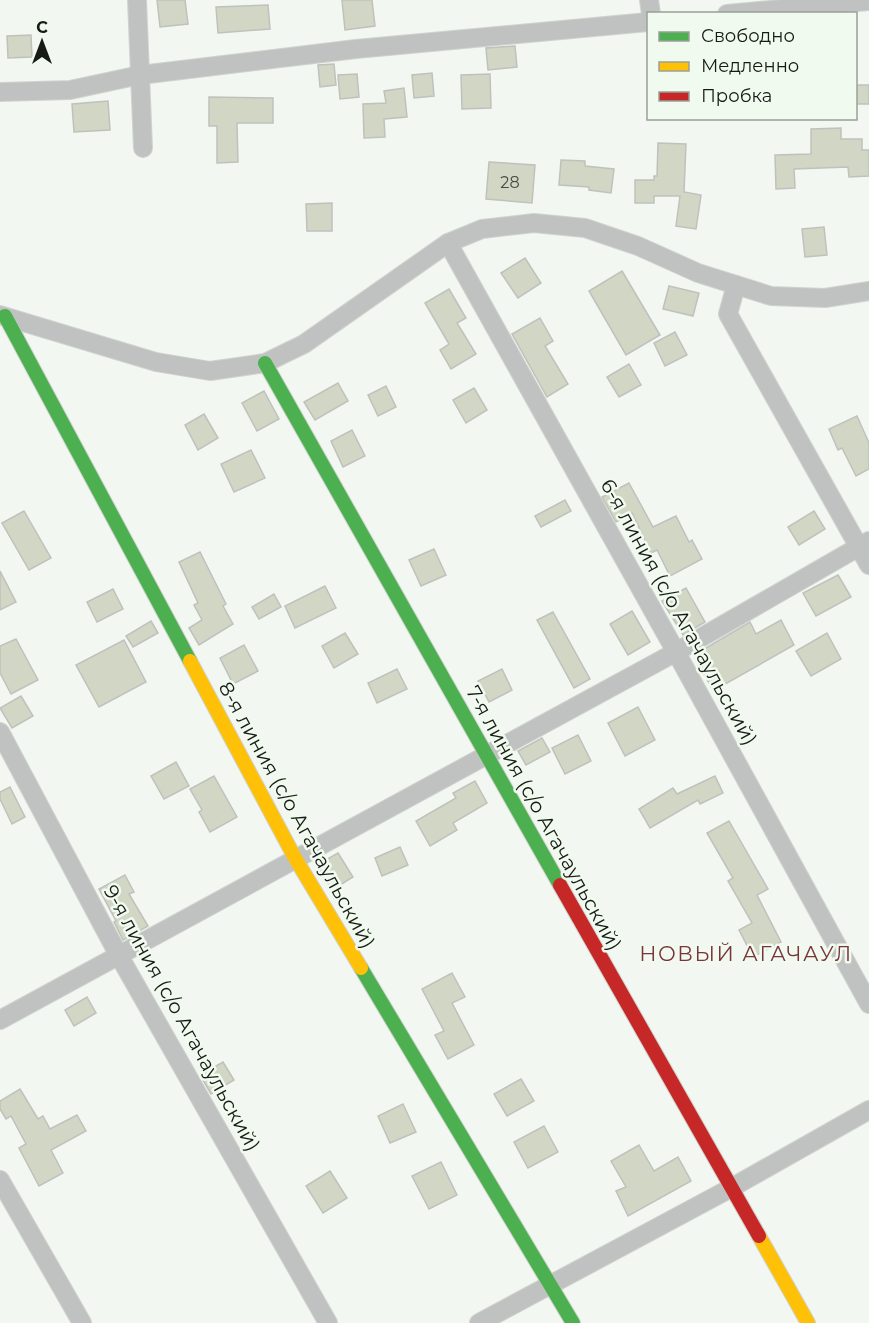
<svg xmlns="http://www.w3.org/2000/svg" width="869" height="1323" font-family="Montserrat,sans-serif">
  <rect width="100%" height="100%" fill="#f2f7f1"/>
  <g fill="#d2d6c4" stroke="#bfc2bc" stroke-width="1.5">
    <polygon points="157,0 185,0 188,24 160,27"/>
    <polygon points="342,0 372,0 375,26 345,30"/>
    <polygon points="268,5 270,29 218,33 216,7"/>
    <polygon points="31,35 32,57 8,58 7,36"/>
    <polygon points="515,46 517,67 488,70 486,48"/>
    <polygon points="334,64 336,85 320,87 318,65"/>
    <polygon points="432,73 434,96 414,98 412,75"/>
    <polygon points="357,74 359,97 340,99 338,75"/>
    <polygon points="490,74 491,108 462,109 461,75"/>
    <rect x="855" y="85" width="14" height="19"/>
    <polygon points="404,88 407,117 384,119 385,137 364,138 363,104 386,103 384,91"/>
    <polygon points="209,97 273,98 273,123 237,123 238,162 217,163 217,126 209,126"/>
    <polygon points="108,101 110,130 74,132 72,104"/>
    <polygon points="841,128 841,139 862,139 862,150 869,150 869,176 849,177 848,167 794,169 795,188 776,189 775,155 811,154 811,129"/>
    <polygon points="658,143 686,144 684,192 701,195 696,229 676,226 680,196 654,196 654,203 635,203 635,180 654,180 654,176 657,176"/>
    <polygon points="561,160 585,161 585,166 614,169 611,193 589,190 589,187 559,185"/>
    <polygon points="489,162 535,165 532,203 486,199"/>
    <polygon points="332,203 332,231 307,231 306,204"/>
    <polygon points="824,227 827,255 805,257 802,229"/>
    <polygon points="525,258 541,283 518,298 501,273"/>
    <polygon points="622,271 660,335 626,355 589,291"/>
    <polygon points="669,286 699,293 693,316 663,309"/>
    <polygon points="449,289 466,318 457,323 476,354 451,369 440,350 449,344 425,303"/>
    <polygon points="540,318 553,341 545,346 568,384 547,397 512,334"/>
    <polygon points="675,332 687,355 665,366 654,343"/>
    <polygon points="629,364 641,385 619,397 607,377"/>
    <polygon points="338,383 348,401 315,420 304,402"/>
    <polygon points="386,386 396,407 378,416 368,395"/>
    <polygon points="474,388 487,410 466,423 453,400"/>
    <polygon points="264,391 279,419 257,431 242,403"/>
    <polygon points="204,414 218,438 198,450 185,425"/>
    <polygon points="857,416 869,443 869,469 856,476 842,448 838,450 829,429"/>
    <polygon points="352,430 365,456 343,467 331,441"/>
    <polygon points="251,450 265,478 234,492 221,464"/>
    <polygon points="629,483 653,527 676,516 689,542 692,540 702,559 670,576 657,550 651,553 632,513 616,522 602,497"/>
    <polygon points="565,500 571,511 541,527 535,516"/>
    <polygon points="24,511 51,558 29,570 2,523"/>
    <polygon points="814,511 825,529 799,545 788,527"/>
    <polygon points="434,549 446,575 421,586 409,560"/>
    <polygon points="200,552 226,604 223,606 233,624 199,645 189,628 202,620 194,605 198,603 179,562"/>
    <polygon points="0,571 16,602 0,610"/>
    <polygon points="838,575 851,597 816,616 803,593"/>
    <polygon points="325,586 336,608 295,628 285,606"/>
    <polygon points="686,588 705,622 683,635 662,601"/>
    <polygon points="113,589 123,609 97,622 87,602"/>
    <polygon points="274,594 281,607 259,619 252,607"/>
    <polygon points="632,611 650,642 628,655 610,624"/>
    <polygon points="553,612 590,679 574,688 537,620"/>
    <polygon points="781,620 794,645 713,691 694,655 750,622 756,634"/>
    <polygon points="151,621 158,633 133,647 126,636"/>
    <polygon points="345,633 358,654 334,668 322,646"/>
    <polygon points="827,633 841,659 811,676 796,651"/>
    <polygon points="16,639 38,680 11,694 0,673 0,646"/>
    <polygon points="124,640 146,682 99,707 76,665"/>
    <polygon points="244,645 258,671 233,684 220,658"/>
    <polygon points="397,669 407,689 377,703 368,683"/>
    <polygon points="502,669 512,690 489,702 478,681"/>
    <polygon points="21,696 33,716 12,728 0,708"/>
    <polygon points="638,707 655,740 625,756 608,723"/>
    <polygon points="578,735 591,761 565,774 552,748"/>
    <polygon points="542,738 550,752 526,765 518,751"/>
    <polygon points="176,762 189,786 164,799 151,776"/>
    <polygon points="214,776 237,817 210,832 199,812 202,810 190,789"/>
    <polygon points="715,776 723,793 700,804 698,800 650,828 639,809 673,788 677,794"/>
    <polygon points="475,781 487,803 453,823 457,830 430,846 416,821 456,798 453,793"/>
    <polygon points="10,787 25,817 12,824 0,799 0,792"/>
    <polygon points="729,821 768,889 757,895 781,942 753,957 739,930 752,923 728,881 733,878 707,833"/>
    <polygon points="400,847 408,865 382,876 375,858"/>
    <polygon points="338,853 353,877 332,890 317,865"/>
    <polygon points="125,875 134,892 129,894 148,926 123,940 114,922 116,921 99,889"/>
    <polygon points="452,973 465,997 452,1003 474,1045 448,1059 435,1035 444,1031 422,989"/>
    <polygon points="87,997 96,1013 74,1026 65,1010"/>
    <polygon points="223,1062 234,1080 211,1094 200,1075"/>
    <polygon points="521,1079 534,1101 507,1116 494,1094"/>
    <polygon points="20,1089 38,1119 43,1116 50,1129 77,1115 86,1131 51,1150 63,1173 39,1186 19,1148 26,1144 11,1116 6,1119 0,1109 0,1101"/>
    <polygon points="403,1104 416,1132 390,1143 378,1116"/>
    <polygon points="544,1126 558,1152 528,1168 514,1142"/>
    <polygon points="639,1145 654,1171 678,1157 691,1181 628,1216 616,1191 626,1187 611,1161"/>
    <polygon points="441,1162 457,1195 429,1209 412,1176"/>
    <polygon points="330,1171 347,1198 323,1213 306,1186"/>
  </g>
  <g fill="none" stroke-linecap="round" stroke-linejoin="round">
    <defs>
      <g id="street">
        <polyline points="137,0 143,148"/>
        <polyline points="649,0 651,14"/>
        <polyline points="727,14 869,1"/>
        <polyline points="0,92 70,90 140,75 356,49 648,22"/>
        <polyline points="448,243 676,652 869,1004"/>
        <polyline points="736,285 728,314 869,565"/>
        <polyline points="0,315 156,362 210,371 265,363 304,344 448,243 482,229 534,223 585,228 638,246 698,273 771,296 825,298 869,291"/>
        <polyline points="0,732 118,954 328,1323"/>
        <polyline points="0,1020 676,652 869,541"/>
        <polyline points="0,1180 82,1323"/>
        <polyline points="479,1323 731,1188 869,1110"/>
      </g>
      <g id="fast">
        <polyline points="5,316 190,661"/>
        <polyline points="265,363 560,885"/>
        <polyline points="361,968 573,1323"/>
      </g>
      <g id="slow">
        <polyline points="190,661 295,858 361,968"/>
        <polyline points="759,1236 808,1323"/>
      </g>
      <polyline id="jam" points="560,885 759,1236"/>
    </defs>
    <use href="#street" stroke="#d0d3cf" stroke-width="20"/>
    <use href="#fast" stroke="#d0d3cf" stroke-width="16"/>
    <use href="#slow" stroke="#d0d3cf" stroke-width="16"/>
    <use href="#jam" stroke="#d0d3cf" stroke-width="16"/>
    <use href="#street" stroke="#c0c2c1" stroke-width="18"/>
    <use href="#fast" stroke="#4caf50" stroke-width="14"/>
    <use href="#slow" stroke="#ffc107" stroke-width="14"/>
    <use href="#jam" stroke="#c62828" stroke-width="14"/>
  </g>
  <g text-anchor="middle" stroke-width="5" stroke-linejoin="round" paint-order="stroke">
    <g font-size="16" fill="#464942">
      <text x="510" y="188">28</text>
    </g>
    <g font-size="20" fill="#171a16" stroke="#f0faee">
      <text transform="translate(679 612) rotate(61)" y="7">6-я линия (с/о Агачаульский)</text>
      <text transform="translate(297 815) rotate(61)" y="7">8-я линия (с/о Агачаульский)</text>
      <text transform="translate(544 818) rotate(61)" y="7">7-я линия (с/о Агачаульский)</text>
      <text transform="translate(182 1018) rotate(61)" y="7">9-я линия (с/о Агачаульский)</text>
    </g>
    <g font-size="21" letter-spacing="1.5" fill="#7b343b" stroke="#f0faee">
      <text x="746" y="961">НОВЫЙ АГАЧАУЛ</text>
    </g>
  </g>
  <rect x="647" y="12" width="210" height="108" fill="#f0faee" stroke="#99a098" stroke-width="1.5"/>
  <rect x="659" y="32" width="30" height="9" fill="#4caf50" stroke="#99a098" stroke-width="1.5"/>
  <text x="701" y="42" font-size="18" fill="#171a16">Свободно</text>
  <rect x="659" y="62" width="30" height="9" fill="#ffc107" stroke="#99a098" stroke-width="1.5"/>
  <text x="701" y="72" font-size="18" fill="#171a16">Медленно</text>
  <rect x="659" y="92" width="30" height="9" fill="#c62828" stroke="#99a098" stroke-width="1.5"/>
  <text x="701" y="102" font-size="18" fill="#171a16">Пробка</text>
  <g transform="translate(42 42)" stroke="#f0faee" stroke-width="4.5" paint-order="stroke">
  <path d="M0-4.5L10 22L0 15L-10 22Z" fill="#171a16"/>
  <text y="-9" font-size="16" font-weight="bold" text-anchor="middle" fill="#171a16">С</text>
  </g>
</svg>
